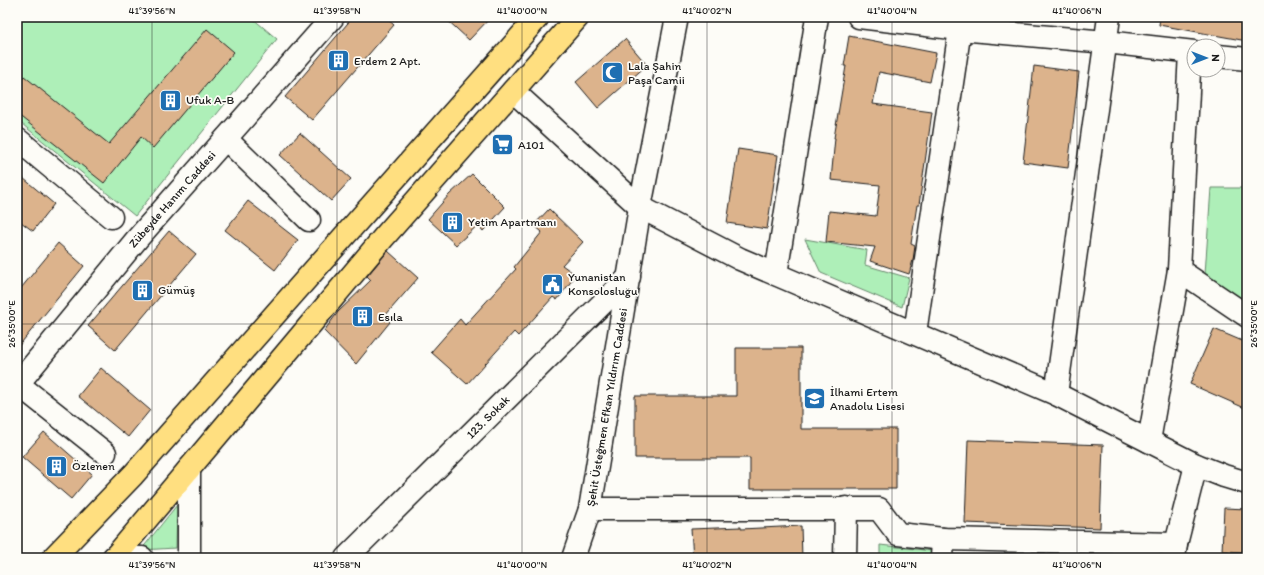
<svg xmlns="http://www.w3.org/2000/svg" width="1264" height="575" font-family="Itim,sans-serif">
  <rect width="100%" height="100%" fill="#fdfcf7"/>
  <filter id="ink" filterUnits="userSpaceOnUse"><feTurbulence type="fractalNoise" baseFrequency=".025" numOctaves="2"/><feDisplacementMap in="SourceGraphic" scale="8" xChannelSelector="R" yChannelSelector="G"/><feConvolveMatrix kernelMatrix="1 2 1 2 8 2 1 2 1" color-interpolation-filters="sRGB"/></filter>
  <g filter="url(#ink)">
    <g fill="#aeefb8" stroke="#65866a">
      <polygon points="17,17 251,17 277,39 135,216 17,120"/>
      <polygon points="1211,188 1247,188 1247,308 1205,274"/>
      <polygon points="805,239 867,250 865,265 909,278 902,307 821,273"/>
      <polygon points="177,505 176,548 141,550"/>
      <polygon points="880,545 933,551 932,558 880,558"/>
    </g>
    <g fill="#dcb38c" stroke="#1c1c1c">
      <polygon points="353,17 385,17 394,25 312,120 285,97"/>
      <polygon points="444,17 491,17 469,40"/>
      <polygon points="1160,17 1247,17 1247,41 1159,25"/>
      <polygon points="207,29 234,52 153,148 141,137 104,183 17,114 17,84 24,76 109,144"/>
      <polygon points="849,36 936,53 930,82 879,72 873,104 932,112 919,205 917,205 911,244 915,246 913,260 909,274 870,261 875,247 826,242 829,211 876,216 880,185 831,180 835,138 834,138 846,66 844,66"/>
      <polygon points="625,39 647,65 598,108 576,82"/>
      <polygon points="1034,66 1079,72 1068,168 1023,162"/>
      <polygon points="300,133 351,179 331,201 280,155"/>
      <polygon points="738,149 778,155 767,229 727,223"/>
      <polygon points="17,173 54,204 33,231 17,219"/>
      <polygon points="472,174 505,207 483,231 478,225 456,245 428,219 449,195"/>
      <polygon points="248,201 298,240 275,270 225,230"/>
      <polygon points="549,209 583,242 562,265 576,275 557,300 553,297 518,336 514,332 467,384 431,352 460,319 465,325 516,269 514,267 542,232 534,225"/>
      <polygon points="169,231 196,254 115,350 88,326"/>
      <polygon points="58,243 84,266 17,348 17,293"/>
      <polygon points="388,251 418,278 384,317 390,322 356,364 324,331 338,312 371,280 367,276"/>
      <polygon points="1214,329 1247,343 1247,409 1190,384"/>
      <polygon points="736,348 801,348 801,429 896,429 896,489 750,489 750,458 635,458 635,396 736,396"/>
      <polygon points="101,368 150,410 128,437 78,396"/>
      <polygon points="44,432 92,474 71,499 22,457"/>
      <polygon points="968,440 1103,445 1100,528 965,523"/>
      <polygon points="1224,508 1247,509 1247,552 1222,551"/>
      <polygon points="801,526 802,558 693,558 691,529 741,527 741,529"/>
    </g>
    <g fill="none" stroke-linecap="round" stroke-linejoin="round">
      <defs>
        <g id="minor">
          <polyline points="859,17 960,29 1106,42 1194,52"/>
          <polyline points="1218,56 1247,59"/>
          <polyline points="513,91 640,207 740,259 1056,394 1196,465 1224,476 1247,483"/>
          <polyline points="17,139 111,217"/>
          <polyline points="226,139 309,220"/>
          <polyline points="1179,270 1247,316"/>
          <polyline points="776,274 817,17"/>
          <polyline points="915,333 960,29"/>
          <polyline points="18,384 105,453"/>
          <path id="s1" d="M17,385l120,-146 196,-222"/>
          <polyline points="1056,394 1109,17"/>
          <polyline points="1149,441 1179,270 1190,52"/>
          <polyline points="590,509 879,509 898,534 943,539 1176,544"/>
          <polyline points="114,557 142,558"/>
          <polyline points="189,558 189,469"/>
          <path id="s2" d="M346,558l283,-281"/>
          <path id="s3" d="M573,558l17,-49 50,-302 37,-190"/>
          <polyline points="845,558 846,508"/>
          <polyline points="942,558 943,539"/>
          <polyline points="1174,558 1176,544 1196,465"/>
        </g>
        <g id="major">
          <polyline points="53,558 133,475 538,17"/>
          <polyline points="114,558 384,237 578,17"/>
        </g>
      </defs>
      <use href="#minor" stroke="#1c1c1c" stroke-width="25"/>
      <use href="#major" stroke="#1c1c1c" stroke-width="25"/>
      <use href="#minor" stroke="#fdfcf7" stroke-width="22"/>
      <use href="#major" stroke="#ffdf80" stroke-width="22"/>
    </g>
  </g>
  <path fill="none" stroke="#1c1c1c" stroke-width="1" stroke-opacity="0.45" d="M152,17v541M337,17v541M522,17v541M707,17v541M892,17v541M1077,17v541M17,324h1230"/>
  <defs>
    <symbol id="building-square" viewBox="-11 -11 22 22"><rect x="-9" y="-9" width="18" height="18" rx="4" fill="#1f6fb2" stroke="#fdfcf7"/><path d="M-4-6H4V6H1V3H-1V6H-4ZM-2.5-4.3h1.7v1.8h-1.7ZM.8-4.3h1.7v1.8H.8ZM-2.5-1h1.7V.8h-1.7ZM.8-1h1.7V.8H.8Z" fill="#fff"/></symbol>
    <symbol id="mosque-square" viewBox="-11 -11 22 22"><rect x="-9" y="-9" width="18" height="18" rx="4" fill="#1f6fb2" stroke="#fdfcf7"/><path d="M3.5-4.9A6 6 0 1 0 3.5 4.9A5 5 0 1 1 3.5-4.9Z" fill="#fff"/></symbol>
    <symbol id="supermarket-square" viewBox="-11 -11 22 22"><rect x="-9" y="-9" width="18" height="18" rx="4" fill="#1f6fb2" stroke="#fdfcf7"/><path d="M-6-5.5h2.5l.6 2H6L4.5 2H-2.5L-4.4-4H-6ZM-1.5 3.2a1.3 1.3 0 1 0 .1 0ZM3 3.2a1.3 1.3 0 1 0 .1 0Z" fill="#fff"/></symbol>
    <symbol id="civic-square" viewBox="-11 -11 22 22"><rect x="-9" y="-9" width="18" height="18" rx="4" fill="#1f6fb2" stroke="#fdfcf7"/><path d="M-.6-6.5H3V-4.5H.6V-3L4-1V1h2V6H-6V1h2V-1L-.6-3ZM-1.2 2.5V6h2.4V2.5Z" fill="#fff"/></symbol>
    <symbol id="school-square" viewBox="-11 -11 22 22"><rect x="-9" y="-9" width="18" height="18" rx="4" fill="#1f6fb2" stroke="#fdfcf7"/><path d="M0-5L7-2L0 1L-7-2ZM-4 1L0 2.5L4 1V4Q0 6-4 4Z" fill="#fff"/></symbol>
  </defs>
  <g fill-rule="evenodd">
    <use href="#building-square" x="326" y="48" width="25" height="25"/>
    <use href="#mosque-square" x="600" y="60" width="25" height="25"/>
    <use href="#building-square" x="158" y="88" width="25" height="25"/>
    <use href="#supermarket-square" x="490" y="132" width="25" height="25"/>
    <use href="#building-square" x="440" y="210" width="25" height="25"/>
    <use href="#civic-square" x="540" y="272" width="25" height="25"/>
    <use href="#building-square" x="130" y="278" width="25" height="25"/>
    <use href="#building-square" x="350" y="304" width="25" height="25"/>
    <use href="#school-square" x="802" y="386" width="25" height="25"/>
    <use href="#building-square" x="44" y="454" width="25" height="25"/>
  </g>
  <g text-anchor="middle" stroke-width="3.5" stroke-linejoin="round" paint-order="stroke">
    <g font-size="12" fill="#1c1c1c" stroke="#fdfcf7" text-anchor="start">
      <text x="354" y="65">Erdem 2 Apt.</text>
      <text x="628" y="70">Lala Şahin<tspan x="628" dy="14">Paşa Camii</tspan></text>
      <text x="186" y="104">Ufuk A-B</text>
      <text x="518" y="149">A101</text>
      <text x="468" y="226">Yetim Apartmanı</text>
      <text x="568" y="281">Yunanistan<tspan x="568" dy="14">Konsolosluğu</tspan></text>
      <text x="158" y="294">Gümüş</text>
      <text x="378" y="321">Esıla</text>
      <text x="830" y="396">İlhami Ertem<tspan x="830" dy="14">Anadolu Lisesi</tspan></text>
      <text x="72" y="470">Özlenen</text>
    </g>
    <g font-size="12" fill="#1c1c1c" stroke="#fdfcf7">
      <text dy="4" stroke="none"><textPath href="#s1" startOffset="242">Zübeyde Hanım Caddesi</textPath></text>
      <text dy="4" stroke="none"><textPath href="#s3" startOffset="155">Şehit Üsteğmen Efkan Yıldırım Caddesi</textPath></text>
      <text dy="4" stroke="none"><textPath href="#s2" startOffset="200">123. Sokak</textPath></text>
    </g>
  </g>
  <rect width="1264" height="575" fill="none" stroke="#fdfcf7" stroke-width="44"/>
  <g transform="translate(1206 58) rotate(90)"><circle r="19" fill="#fdfcf7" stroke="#a3a29f"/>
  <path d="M0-3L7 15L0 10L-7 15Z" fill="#1f6fb2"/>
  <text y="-6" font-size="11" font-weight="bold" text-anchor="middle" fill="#1c1c1c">N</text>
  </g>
  <rect x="22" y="22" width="1220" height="531" fill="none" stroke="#1c1c1c" stroke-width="1.5"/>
  <g font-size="10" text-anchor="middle" fill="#1c1c1c">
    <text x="152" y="14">41°39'56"N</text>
    <text x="337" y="14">41°39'58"N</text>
    <text x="522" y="14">41°40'00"N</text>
    <text x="707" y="14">41°40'02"N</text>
    <text x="892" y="14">41°40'04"N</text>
    <text x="1077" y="14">41°40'06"N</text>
    <text transform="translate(1253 324) rotate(-90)" y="4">26°35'00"E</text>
    <text transform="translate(11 324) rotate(-90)" y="4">26°35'00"E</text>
    <text x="152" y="568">41°39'56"N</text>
    <text x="337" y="568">41°39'58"N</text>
    <text x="522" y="568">41°40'00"N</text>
    <text x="707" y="568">41°40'02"N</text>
    <text x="892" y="568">41°40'04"N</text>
    <text x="1077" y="568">41°40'06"N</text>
  </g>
</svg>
